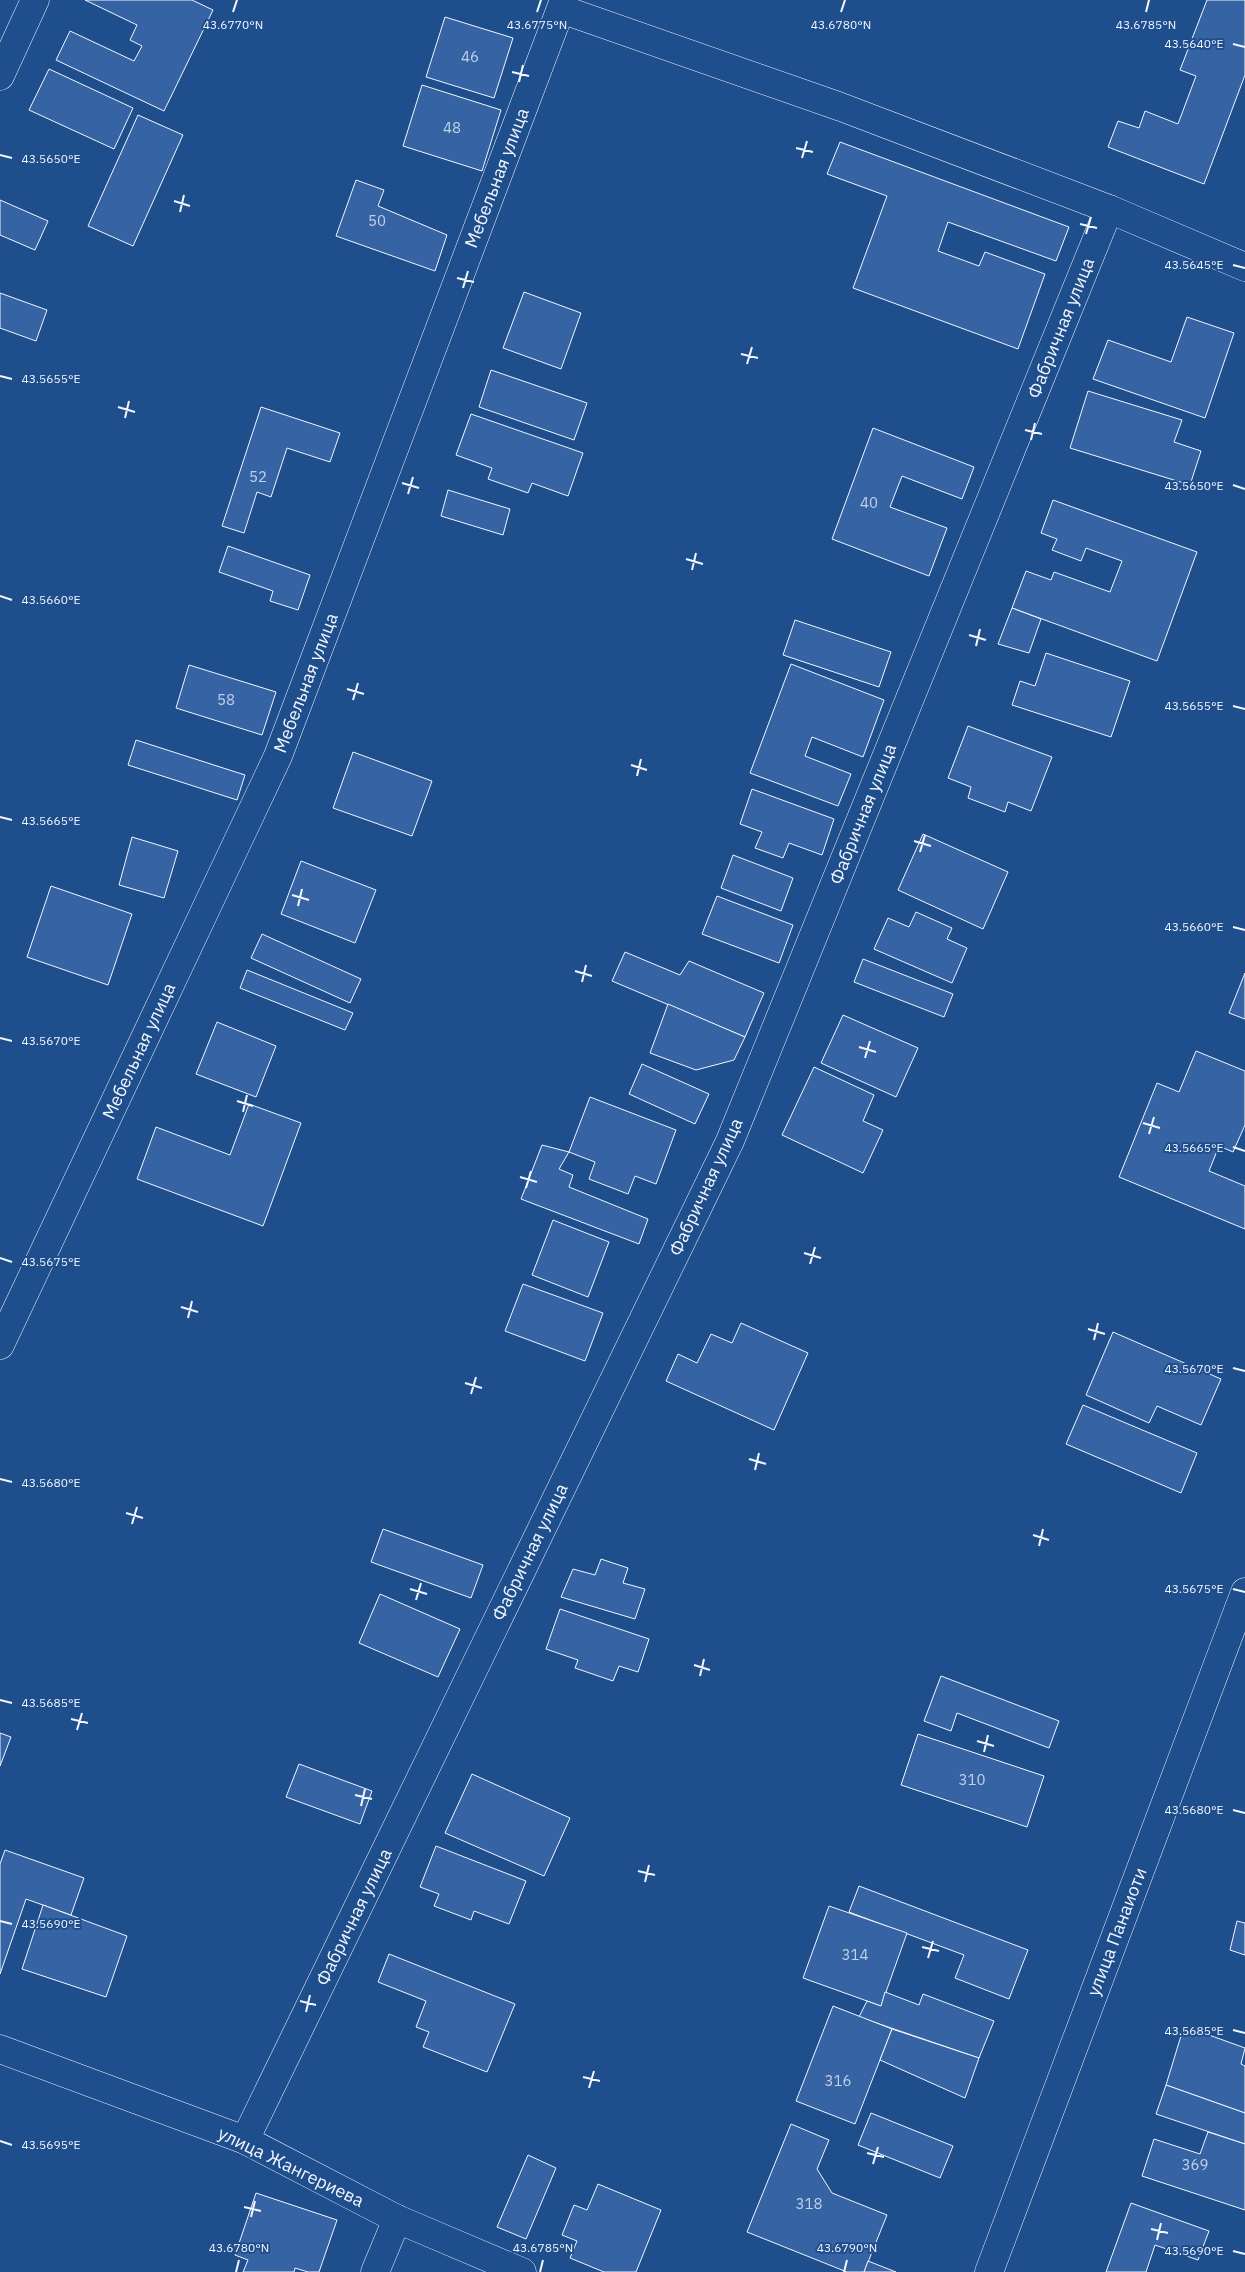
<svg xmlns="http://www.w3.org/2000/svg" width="1245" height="2272" font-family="'IBM Plex Sans',sans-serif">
  <rect width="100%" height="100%" fill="#1f4e8c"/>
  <g fill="#3563a3" stroke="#f2f6ff">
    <polygon points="85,0 192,0 213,10 164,111 56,60 70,31 134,61 142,46 130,40 137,25"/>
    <polygon points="1207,0 1245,0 1245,75 1204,184 1108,147 1118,121 1139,128 1145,111 1178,124 1196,76 1180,70"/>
    <polygon points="445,17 513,38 494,98 426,77"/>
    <polygon points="49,69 133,108 114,149 29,110"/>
    <polygon points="422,85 501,110 482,171 403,146"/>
    <polygon points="138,115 183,135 133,246 88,226"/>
    <polygon points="840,142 1069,227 1056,261 948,222 938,251 979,266 985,252 1045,274 1018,349 853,288 887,196 827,174"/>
    <polygon points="356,180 384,190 378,206 447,235 435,271 336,236"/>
    <polygon points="0,200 48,221 35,250 0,235"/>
    <polygon points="524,292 581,313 561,369 503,348"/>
    <polygon points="0,293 47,310 36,341 0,328"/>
    <polygon points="1187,317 1234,333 1205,418 1093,379 1108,340 1171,362"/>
    <polygon points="491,370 587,403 574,440 479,407"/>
    <polygon points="1088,391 1182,420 1174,442 1201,451 1190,485 1070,448"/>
    <polygon points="261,407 340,433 330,462 287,448 271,497 257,492 244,533 222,526"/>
    <polygon points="471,414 583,453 568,496 532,483 528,493 488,479 492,468 456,455"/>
    <polygon points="873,428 974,467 962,499 902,476 890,507 947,528 929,576 832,539"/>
    <polygon points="448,490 510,509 503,535 441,516"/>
    <polygon points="1053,500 1197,552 1157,661 1012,608 1026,571 1051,580 1054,572 1110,592 1122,561 1086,548 1081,561 1052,550 1057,539 1041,533"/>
    <polygon points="228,546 310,575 298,610 270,601 273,591 219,572"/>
    <polygon points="1012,608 1041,619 1029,653 998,644"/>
    <polygon points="795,620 891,652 879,687 783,655"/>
    <polygon points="1046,653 1130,681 1111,737 1012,705 1020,681 1035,686"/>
    <polygon points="791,664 884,700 863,757 812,737 805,756 851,774 838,806 750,773"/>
    <polygon points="189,665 276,692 262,735 176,708"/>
    <polygon points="968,726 1052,757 1031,811 1008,802 1005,812 968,798 971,787 948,778"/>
    <polygon points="136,740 245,775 237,800 128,765"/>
    <polygon points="353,752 432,781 412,836 333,808"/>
    <polygon points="752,789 834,819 822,855 789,843 783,858 755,848 762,832 740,824"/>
    <polygon points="923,834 1008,872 983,929 898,890"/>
    <polygon points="132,837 178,851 164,898 119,885"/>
    <polygon points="733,855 793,878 781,911 721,888"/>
    <polygon points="301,861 376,890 355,943 281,914"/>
    <polygon points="51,886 132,914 108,985 27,957"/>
    <polygon points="717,896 793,925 779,963 702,934"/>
    <polygon points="916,912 952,928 947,939 967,948 952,983 874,949 888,918 909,927"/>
    <polygon points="262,934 361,979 350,1003 251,958"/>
    <polygon points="625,952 680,975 689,961 764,993 745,1037 612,981"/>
    <polygon points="863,959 953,994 944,1017 854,982"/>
    <polygon points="247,970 353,1013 345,1030 240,988"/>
    <polygon points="1245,973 1245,1019 1229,1013"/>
    <polygon points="668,1004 745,1037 734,1060 696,1070 650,1053"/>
    <polygon points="843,1015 918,1048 896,1097 821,1063"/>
    <polygon points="217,1022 276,1046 256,1097 196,1074"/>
    <polygon points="1196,1051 1245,1071 1245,1125 1233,1152 1219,1146 1209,1171 1245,1186 1245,1229 1119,1177 1157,1083 1179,1092"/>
    <polygon points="642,1064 709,1094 695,1124 629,1094"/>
    <polygon points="814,1067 874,1095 863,1121 883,1130 863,1173 782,1135"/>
    <polygon points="590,1097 676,1130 656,1184 635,1176 628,1194 589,1179 595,1162 569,1152"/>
    <polygon points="249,1104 301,1123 263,1226 137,1179 156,1127 230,1155"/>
    <polygon points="542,1145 569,1152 559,1169 573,1175 569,1187 648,1219 639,1244 521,1199"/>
    <polygon points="553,1220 609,1242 588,1297 532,1275"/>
    <polygon points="523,1284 603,1313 585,1361 505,1331"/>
    <polygon points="741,1323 808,1353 774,1430 666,1381 678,1354 697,1363 711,1334 732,1343"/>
    <polygon points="1113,1332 1221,1379 1201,1425 1157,1406 1149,1423 1086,1395"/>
    <polygon points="1083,1405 1197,1453 1181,1493 1066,1444"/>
    <polygon points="383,1529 483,1565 471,1598 371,1562"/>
    <polygon points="601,1559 628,1568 623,1583 645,1589 635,1619 561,1597 573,1569 595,1575"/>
    <polygon points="380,1594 460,1629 438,1677 359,1643"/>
    <polygon points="560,1609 649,1639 638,1672 619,1666 613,1681 575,1668 578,1660 546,1649"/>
    <polygon points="941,1676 1059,1721 1049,1748 957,1713 951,1731 924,1721"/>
    <polygon points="0,1733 11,1737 0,1766"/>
    <polygon points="918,1734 1044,1776 1027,1827 901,1785"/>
    <polygon points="299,1764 372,1791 360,1824 286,1797"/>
    <polygon points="472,1774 570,1818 544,1876 445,1833"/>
    <polygon points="436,1846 526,1881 509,1924 474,1911 471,1920 434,1906 439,1894 420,1887"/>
    <polygon points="5,1850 84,1878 71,1915 26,1899 0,1974 0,1864"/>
    <polygon points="859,1886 1028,1950 1009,1999 955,1978 964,1955 849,1912"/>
    <polygon points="43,1905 127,1936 106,1997 22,1969"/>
    <polygon points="829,1906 907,1933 881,2006 803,1978"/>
    <polygon points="1237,1921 1245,1923 1245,1955 1230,1950"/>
    <polygon points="389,1954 515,2004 487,2072 423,2047 429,2032 416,2027 426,2001 378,1982"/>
    <polygon points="885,1992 919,2005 923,1994 994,2021 979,2058 859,2017 867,2001 881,2006"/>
    <polygon points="833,2006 892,2029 855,2124 796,2101"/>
    <polygon points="1184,2026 1245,2048 1241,2064 1245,2066 1245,2113 1166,2085"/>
    <polygon points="892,2029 979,2058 965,2098 880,2060"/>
    <polygon points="1166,2085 1245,2113 1245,2144 1156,2114"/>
    <polygon points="871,2113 953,2146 940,2178 858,2145"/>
    <polygon points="791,2124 829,2140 817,2169 832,2193 887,2215 864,2272 847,2272 747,2232"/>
    <polygon points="1208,2132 1245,2144 1245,2210 1142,2176 1154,2139 1200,2154"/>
    <polygon points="528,2155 556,2168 526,2239 497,2227"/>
    <polygon points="598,2184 661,2210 636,2272 604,2272 570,2258 577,2241 562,2235 574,2205 587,2210"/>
    <polygon points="256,2193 337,2220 319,2272 308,2272 295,2268 294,2272 243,2272 248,2260 235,2255"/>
    <polygon points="1131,2203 1209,2231 1198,2260 1155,2245 1146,2272 1106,2272"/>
    <polygon points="868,2261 896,2272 864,2272"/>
  </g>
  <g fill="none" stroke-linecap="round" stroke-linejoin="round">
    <defs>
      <g id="minor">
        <polyline points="561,9 841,107 1109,209 1245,267"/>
        <polyline points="0,76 35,0"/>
        <polyline points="0,1345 278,756 564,0"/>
        <polyline points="0,2049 245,2140 397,2219 522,2272"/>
        <polyline points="245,2140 730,1141 1109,209"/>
        <polyline points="375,2272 397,2219"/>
        <polyline points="989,2272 1245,1592"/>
      </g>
    </defs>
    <use href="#minor" stroke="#f2f6ff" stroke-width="29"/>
    <use href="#minor" stroke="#1f4e8c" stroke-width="28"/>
  </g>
  <path fill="none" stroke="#f2f6ff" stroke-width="2" d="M233,12l4,-12M537,12l4,-12M841,12l4,-12M1146,12l3,-12M1233,44l12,3M512,72l17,4M519,82l4,-17M796,148l17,4M0,155l12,3M802,158l5,-17M174,201l16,5M180,212l4,-17M1080,224l17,4M1086,234l5,-17M1233,265l12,3M457,278l17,4M463,288l5,-17M741,354l17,4M747,364l5,-17M0,376l12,3M118,407l17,5M125,418l4,-17M1025,430l17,4M1031,440l4,-17M402,483l17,5M1233,485l12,4M408,494l5,-17M686,559l17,5M692,570l4,-17M0,596l12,4M969,635l17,5M976,646l4,-17M347,689l17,5M353,700l5,-17M1233,706l12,3M631,765l16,5M637,776l4,-17M0,817l12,3M914,841l17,5M920,852l5,-17M292,895l17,5M298,906l4,-17M1233,927l12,3M575,971l17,5M582,982l4,-17M0,1038l12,3M859,1047l17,5M865,1058l5,-17M237,1101l16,5M243,1112l4,-17M1143,1123l17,5M1149,1134l5,-17M1233,1147l12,4M520,1177l17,5M526,1188l5,-17M804,1253l17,5M0,1258l12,4M810,1264l5,-17M181,1307l17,5M188,1318l4,-17M1088,1329l17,5M1094,1340l4,-17M1233,1368l12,3M465,1383l17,5M471,1394l5,-17M749,1459l17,5M755,1470l4,-17M0,1479l12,3M126,1513l17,5M132,1524l5,-17M1033,1535l16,5M1039,1546l4,-17M410,1589l17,5M1233,1589l12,3M416,1600l5,-17M694,1665l16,5M700,1676l4,-17M0,1700l12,3M71,1719l17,4M77,1730l5,-17M977,1741l17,5M984,1752l4,-17M355,1795l17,4M361,1806l4,-17M1233,1810l12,3M638,1871l17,4M645,1882l4,-17M0,1921l12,3M922,1947l17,4M928,1958l5,-17M300,2001l16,4M306,2012l4,-17M1233,2030l12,3M583,2077l17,4M589,2088l5,-17M0,2141l12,4M867,2153l17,4M873,2164l5,-17M244,2207l17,4M251,2217l4,-16M1151,2229l17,4M1157,2240l4,-17M1233,2251l12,3M236,2272l3,-12M540,2272l3,-12M844,2272l3,-12"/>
  <g text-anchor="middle" stroke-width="4" stroke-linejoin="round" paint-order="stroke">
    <g font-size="15" fill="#c3d1e8">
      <text x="470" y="62">46</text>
      <text x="452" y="133">48</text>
      <text x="377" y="226">50</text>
      <text x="258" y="482">52</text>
      <text x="869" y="508">40</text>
      <text x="226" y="705">58</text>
      <text x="972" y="1785">310</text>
      <text x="855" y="1960">314</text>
      <text x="838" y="2086">316</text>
      <text x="1195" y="2170">369</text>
      <text x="809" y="2209">318</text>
    </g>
    <g font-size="18" fill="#f2f6ff" stroke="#1f4e8c">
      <text transform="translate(497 178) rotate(-69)" y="6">Мебельная улица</text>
      <text transform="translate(1061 328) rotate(-68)" y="6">Фабричная улица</text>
      <text transform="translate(306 683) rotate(-69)" y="6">Мебельная улица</text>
      <text transform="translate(863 814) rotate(-68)" y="6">Фабричная улица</text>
      <text transform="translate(139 1051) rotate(-65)" y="6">Мебельная улица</text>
      <text transform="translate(706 1187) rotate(-65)" y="6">Фабричная улица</text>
      <text transform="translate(530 1552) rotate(-64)" y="6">Фабричная улица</text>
      <text transform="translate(354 1917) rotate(-64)" y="6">Фабричная улица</text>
      <text transform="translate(1117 1932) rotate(-69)" y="6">улица Панаиоти</text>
      <text transform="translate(291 2167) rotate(26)" y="6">улица Жангериева</text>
    </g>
  </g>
  <g font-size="12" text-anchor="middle" fill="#f2f6ff" stroke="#1f4e8c" stroke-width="4" stroke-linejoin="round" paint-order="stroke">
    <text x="233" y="29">43.6770°N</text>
    <text x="537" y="29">43.6775°N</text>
    <text x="841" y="29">43.6780°N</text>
    <text x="1146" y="29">43.6785°N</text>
    <text x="1194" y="48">43.5640°E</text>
    <text x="51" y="163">43.5650°E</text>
    <text x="1194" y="269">43.5645°E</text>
    <text x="51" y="383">43.5655°E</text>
    <text x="1194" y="490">43.5650°E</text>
    <text x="51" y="604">43.5660°E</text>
    <text x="1194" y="710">43.5655°E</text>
    <text x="51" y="825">43.5665°E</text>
    <text x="1194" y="931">43.5660°E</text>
    <text x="51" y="1045">43.5670°E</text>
    <text x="1194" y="1152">43.5665°E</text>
    <text x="51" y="1266">43.5675°E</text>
    <text x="1194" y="1373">43.5670°E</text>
    <text x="51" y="1487">43.5680°E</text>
    <text x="1194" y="1593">43.5675°E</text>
    <text x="51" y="1707">43.5685°E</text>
    <text x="1194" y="1814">43.5680°E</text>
    <text x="51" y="1928">43.5690°E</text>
    <text x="1194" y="2035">43.5685°E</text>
    <text x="51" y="2149">43.5695°E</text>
    <text x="239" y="2252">43.6780°N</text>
    <text x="543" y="2252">43.6785°N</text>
    <text x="847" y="2252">43.6790°N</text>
    <text x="1194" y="2255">43.5690°E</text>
  </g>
</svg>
